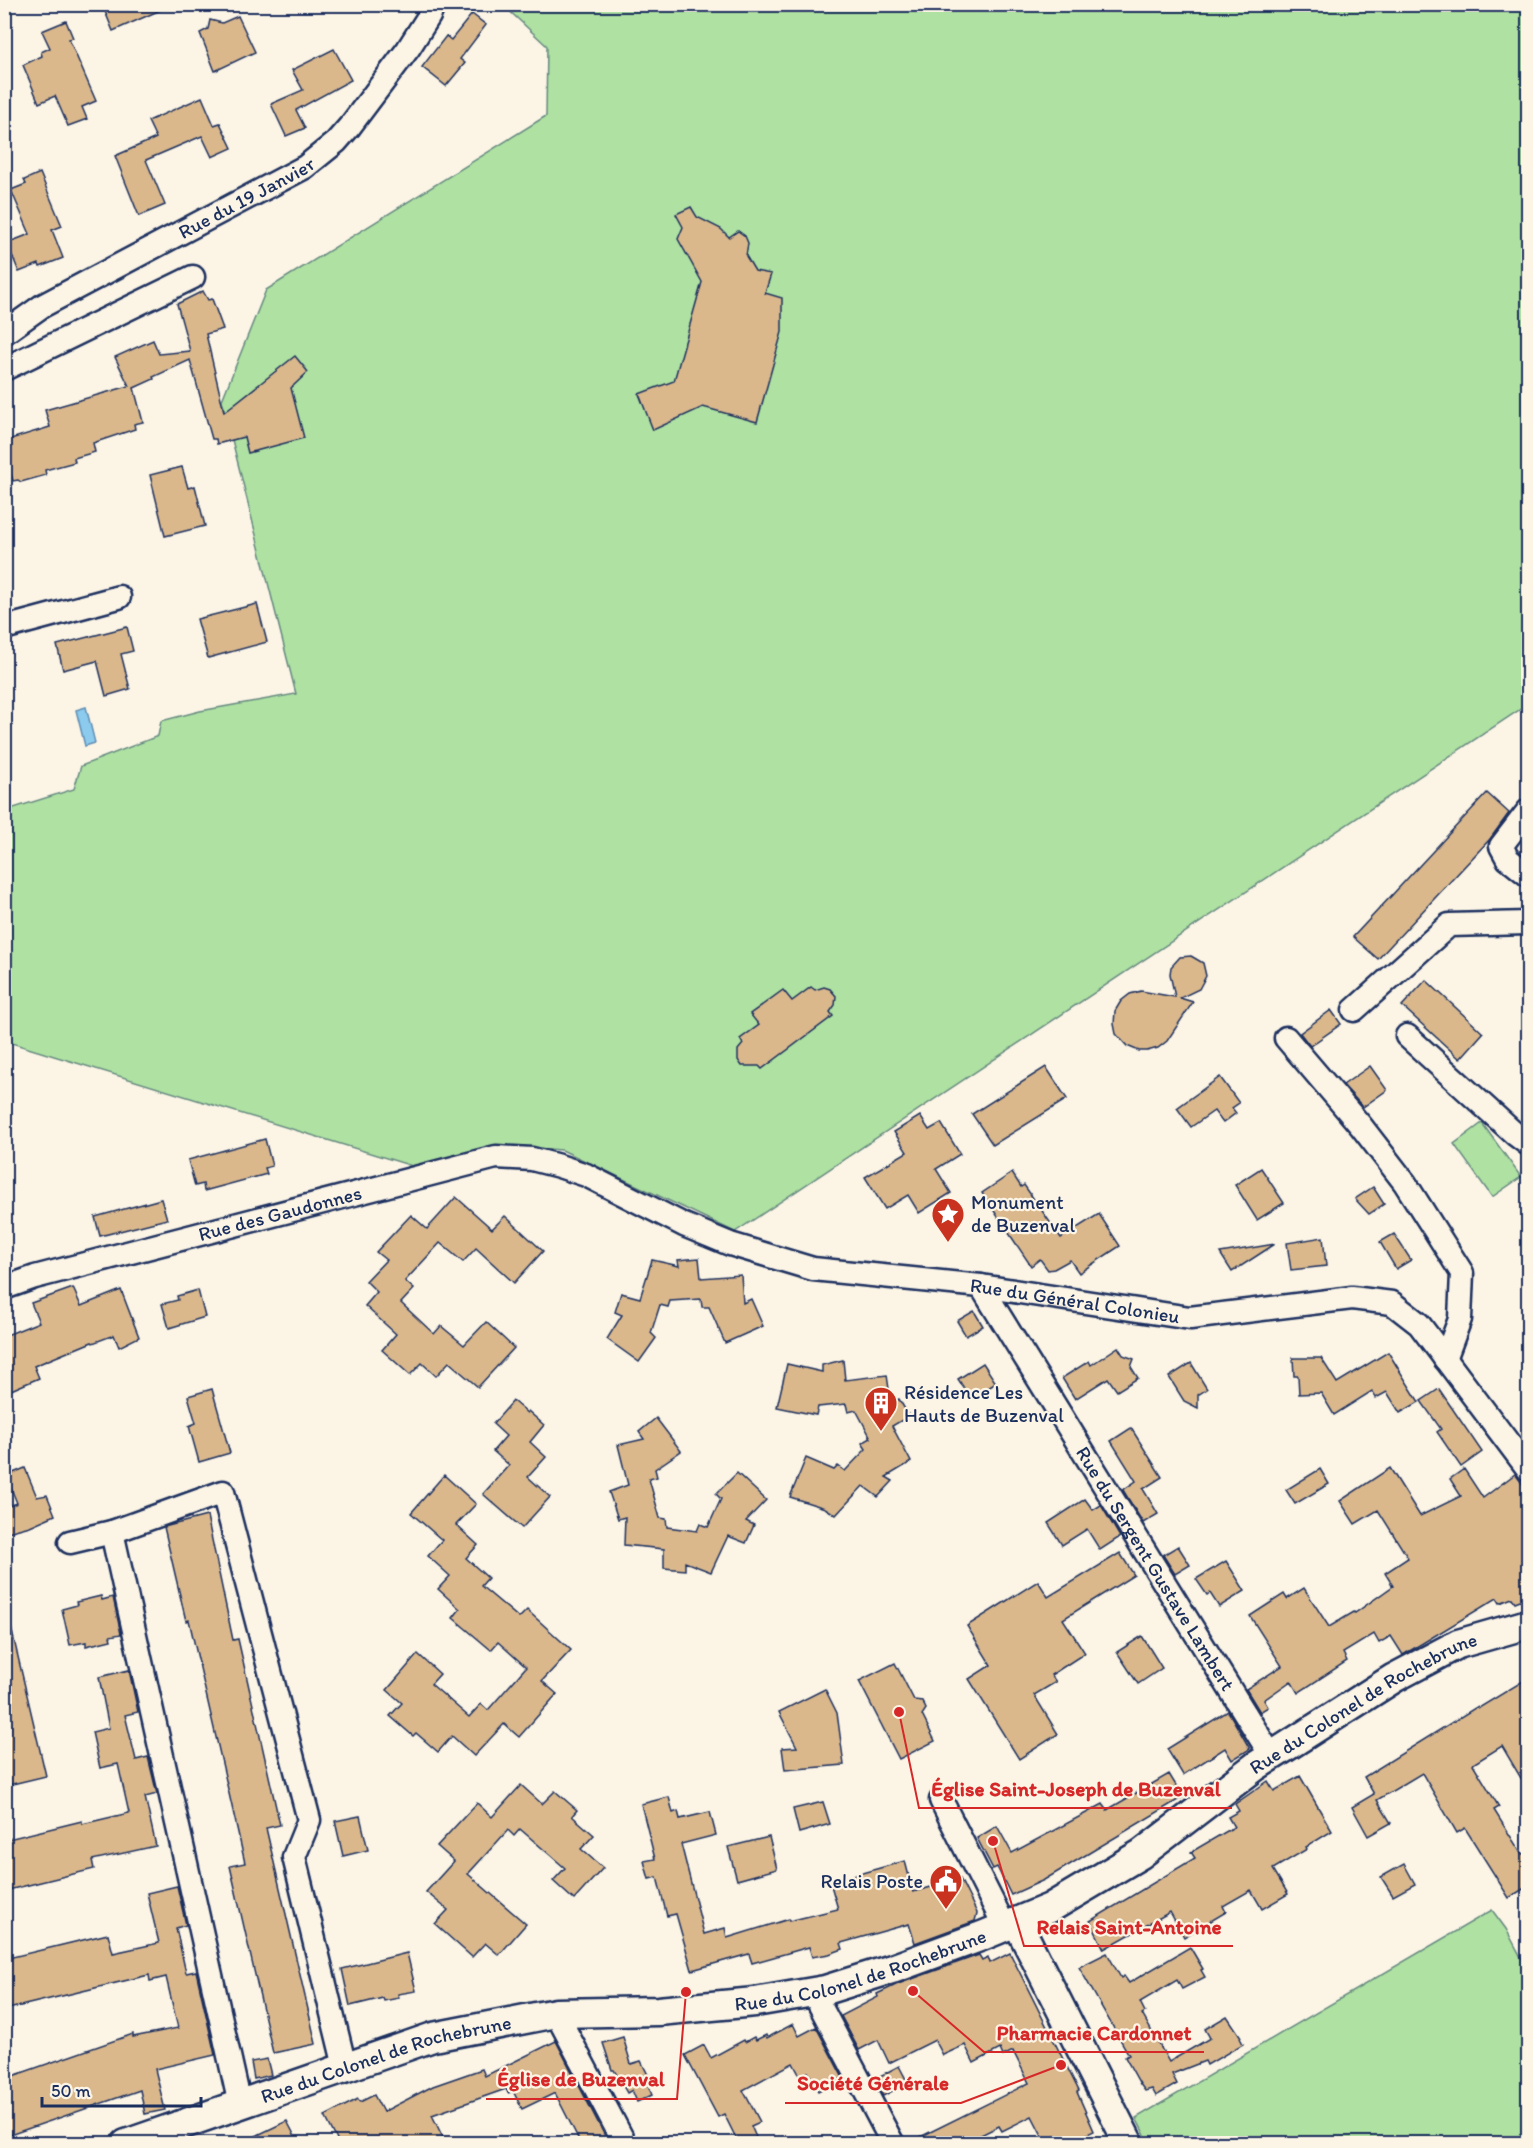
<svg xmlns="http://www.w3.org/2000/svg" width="1533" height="2148" font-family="Itim,sans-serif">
  <rect width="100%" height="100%" fill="#fcf5e5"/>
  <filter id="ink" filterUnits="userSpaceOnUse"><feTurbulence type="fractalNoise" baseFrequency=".0167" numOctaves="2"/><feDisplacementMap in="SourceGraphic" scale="12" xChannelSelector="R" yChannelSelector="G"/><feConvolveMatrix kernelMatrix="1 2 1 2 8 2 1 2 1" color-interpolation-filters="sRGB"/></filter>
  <g filter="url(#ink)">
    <g fill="#afe1a2" stroke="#658880" stroke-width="1.5">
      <polygon points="503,5 1528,5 1528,704 735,1232 562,1150 507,1146 422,1169 5,1041 4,811 74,789 81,766 158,736 161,721 200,711 296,694 222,400 266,290 546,116 547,46"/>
      <polygon points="1482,1123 1521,1177 1492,1197 1454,1144"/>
      <polygon points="1492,1910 1506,1929 1522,1959 1528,1959 1528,2143 1149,2143 1136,2118"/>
    </g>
    <polygon fill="#8ccbed" stroke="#5f8db4" stroke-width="1.5" points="86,707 95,743 85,746 76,710"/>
    <g fill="#dab88c" stroke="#1b2f5e" stroke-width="1.5">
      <polygon points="102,4 174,4 113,31"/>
      <polygon points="472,14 486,25 460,59 465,63 446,86 422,67 446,36 451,40"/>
      <polygon points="238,16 255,52 215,71 200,33 208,29 210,20 222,23"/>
      <polygon points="66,21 73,38 69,39 96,101 82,107 87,119 68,126 55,96 39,103 23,65 42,56 41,52 50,48 42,31"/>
      <polygon points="334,49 351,80 296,110 305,128 286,136 271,104 303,90 292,70"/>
      <polygon points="202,97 214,125 220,123 232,148 212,157 202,136 146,160 165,205 139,216 115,156 156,138 148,121"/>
      <polygon points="40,173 62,226 52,230 63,258 40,267 39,264 19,272 7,243 30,234 11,190 26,184 24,180"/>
      <polygon points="691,207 697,217 721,229 729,237 738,231 745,236 748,243 746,256 755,271 771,274 765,293 782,298 782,332 757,422 703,407 653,430 639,394 674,381 702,282 678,239 683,227 676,214"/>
      <polygon points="203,291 208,300 212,299 223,329 206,334 224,412 295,356 308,372 291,388 304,438 248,453 244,437 217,444 216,439 212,439 190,360 153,377 154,379 134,388 143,422 134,424 135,429 93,443 95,452 74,458 75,462 45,470 46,475 21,482 18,480 13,481 11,474 4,475 4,441 50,427 45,410 129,386 115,357 153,340 159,354 190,351 177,304"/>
      <polygon points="182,467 188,488 195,486 205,526 165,536 150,475"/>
      <polygon points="257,604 267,642 208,658 197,619"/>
      <polygon points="127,627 133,651 121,654 130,689 106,696 97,661 63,670 57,645"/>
      <polygon points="1487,793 1509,813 1490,839 1378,959 1353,937"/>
      <polygon points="1191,956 1203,963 1206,976 1199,989 1180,998 1193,1002 1167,1041 1158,1048 1147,1051 1139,1051 1127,1046 1116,1034 1114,1024 1115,1011 1121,1001 1130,994 1141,991 1175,997 1170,974 1171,967 1180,957"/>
      <polygon points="1426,980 1483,1033 1460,1059 1402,1006"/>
      <polygon points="811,987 815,990 824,987 830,989 836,996 835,1005 830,1012 833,1016 762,1069 759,1066 742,1066 738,1060 738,1050 743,1044 740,1039 759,1025 750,1014 783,990 792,1001"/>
      <polygon points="1331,1010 1341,1024 1310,1046 1300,1033"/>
      <polygon points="1370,1066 1387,1090 1363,1107 1343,1085"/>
      <polygon points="1046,1067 1067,1099 993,1145 972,1114"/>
      <polygon points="1220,1077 1239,1103 1232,1108 1236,1113 1223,1123 1214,1111 1191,1127 1177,1108"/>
      <polygon points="920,1116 929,1130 941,1123 960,1154 936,1169 951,1193 919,1213 908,1195 885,1209 865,1177 907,1152 894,1132"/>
      <polygon points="265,1139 272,1166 265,1168 267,1174 204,1191 203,1184 195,1186 188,1160"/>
      <polygon points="1261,1168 1284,1203 1257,1220 1235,1185"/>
      <polygon points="1012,1173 1021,1187 1024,1185 1061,1238 1099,1214 1120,1246 1079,1273 1070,1260 1054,1269 1048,1270 1040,1259 1031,1266 982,1193"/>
      <polygon points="1373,1187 1384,1204 1369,1214 1355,1199"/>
      <polygon points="456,1197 492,1229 505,1216 543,1251 514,1283 476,1248 463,1262 440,1243 405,1281 414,1289 401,1303 434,1334 441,1326 464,1345 486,1322 514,1348 478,1387 449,1362 436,1376 422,1363 410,1375 382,1350 396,1334 365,1306 377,1292 366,1281 386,1260 376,1252 411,1215 427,1229"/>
      <polygon points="161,1199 167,1219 100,1236 95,1217"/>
      <polygon points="1394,1234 1411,1260 1396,1269 1380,1242"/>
      <polygon points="1323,1237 1326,1266 1291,1270 1287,1243"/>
      <polygon points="1275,1244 1232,1272 1220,1253"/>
      <polygon points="699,1258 701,1278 741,1275 743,1303 751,1299 763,1326 725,1343 709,1307 702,1307 701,1299 670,1301 668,1307 660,1305 651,1333 656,1338 639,1362 607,1339 622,1315 615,1312 621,1293 640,1298 652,1260 679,1266 678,1260"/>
      <polygon points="73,1288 81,1306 121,1290 139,1337 119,1347 114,1335 93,1343 92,1342 34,1366 39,1378 4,1393 4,1336 39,1322 31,1303"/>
      <polygon points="198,1290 205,1317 169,1328 162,1304 178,1300 177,1296"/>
      <polygon points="974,1311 983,1326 966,1336 957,1321"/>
      <polygon points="1118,1347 1123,1355 1134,1359 1131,1367 1138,1378 1117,1391 1108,1378 1075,1399 1062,1378 1089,1361 1091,1365"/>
      <polygon points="1388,1352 1419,1402 1400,1413 1387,1392 1376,1398 1372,1391 1334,1415 1321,1393 1299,1394 1298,1376 1294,1376 1293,1358 1321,1358 1337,1383"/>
      <polygon points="843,1360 845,1380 887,1375 891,1403 899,1399 909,1416 892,1426 911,1462 886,1477 893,1481 878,1497 863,1486 836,1515 825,1508 790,1497 806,1458 834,1470 838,1466 845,1471 866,1449 862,1443 871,1438 856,1410 848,1412 846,1404 818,1407 816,1415 777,1407 787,1364 822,1372 822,1365"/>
      <polygon points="983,1363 996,1383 971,1399 958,1379"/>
      <polygon points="1191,1363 1207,1389 1198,1395 1198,1408 1184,1401 1169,1377"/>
      <polygon points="212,1389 230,1453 199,1462 189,1426 196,1423 188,1396"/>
      <polygon points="1439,1389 1482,1452 1461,1467 1437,1432 1441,1429 1421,1401"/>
      <polygon points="513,1401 527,1413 528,1411 544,1425 530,1442 546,1457 528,1477 550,1497 522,1528 483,1494 509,1465 493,1451 506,1436 493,1424"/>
      <polygon points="656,1418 681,1451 655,1469 657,1477 649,1479 660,1518 666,1519 667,1527 697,1531 700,1524 708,1527 721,1499 716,1494 737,1473 766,1500 746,1521 754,1525 746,1543 728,1536 711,1572 685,1562 685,1570 664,1568 664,1549 624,1545 625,1517 618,1519 609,1492 628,1485 618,1445 644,1439 639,1432"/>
      <polygon points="1131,1428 1162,1477 1143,1489 1158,1514 1143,1523 1123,1490 1136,1481 1111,1441"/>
      <polygon points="25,1468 37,1497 47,1495 55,1515 30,1526 4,1533 4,1508 17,1503 6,1476"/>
      <polygon points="1390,1468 1420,1516 1461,1496 1450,1479 1464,1469 1483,1498 1515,1474 1528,1491 1528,1597 1515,1602 1512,1598 1500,1603 1497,1598 1403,1655 1391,1636 1379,1643 1374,1634 1343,1653 1347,1661 1298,1693 1291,1681 1264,1700 1268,1707 1260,1712 1246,1689 1282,1666 1250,1616 1284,1594 1287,1599 1304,1588 1329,1627 1354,1612 1355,1613 1393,1586 1385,1573 1408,1558 1378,1510 1355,1524 1340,1501"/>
      <polygon points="1320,1469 1329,1484 1295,1504 1286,1490"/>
      <polygon points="444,1475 476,1504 456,1525 478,1545 466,1558 488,1578 481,1586 519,1618 527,1610 571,1650 542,1681 557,1694 519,1737 504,1724 474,1756 452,1736 438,1752 416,1733 413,1736 390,1716 402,1703 387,1690 418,1654 440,1674 431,1684 469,1717 481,1704 488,1710 526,1667 498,1642 491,1650 453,1618 460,1609 438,1589 450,1576 428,1556 442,1540 411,1513"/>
      <polygon points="1085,1499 1093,1510 1101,1505 1120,1537 1100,1550 1087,1529 1062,1545 1048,1523"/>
      <polygon points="207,1516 233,1640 238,1639 280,1825 266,1828 316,2044 273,2053 230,1866 245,1863 189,1620 186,1621 164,1527"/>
      <polygon points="1178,1546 1190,1565 1175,1574 1163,1555"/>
      <polygon points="1120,1553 1134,1575 1063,1619 1085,1653 1051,1675 1056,1682 1034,1695 1058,1734 1019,1759 969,1679 991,1665 967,1626 1038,1581 1048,1597"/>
      <polygon points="1226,1561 1245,1591 1219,1607 1210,1593 1207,1595 1196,1579"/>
      <polygon points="101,1596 102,1600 113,1597 121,1634 110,1636 111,1640 86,1646 86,1642 70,1645 62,1609 77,1605 76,1602"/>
      <polygon points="4,1627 11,1627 46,1776 4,1786"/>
      <polygon points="1142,1636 1162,1668 1138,1684 1117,1652"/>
      <polygon points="895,1663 914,1700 922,1701 926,1709 922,1715 935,1741 899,1759 859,1681"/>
      <polygon points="129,1670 138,1712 125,1715 136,1760 148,1757 157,1794 145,1797 156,1846 92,1860 94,1869 4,1891 4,1840 82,1821 82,1824 129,1813 118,1764 100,1768 92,1732 109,1728 99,1677"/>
      <polygon points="1528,1678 1528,1790 1502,1746 1473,1764 1499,1807 1494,1810 1522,1855 1528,1851 1528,1886 1509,1898 1465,1828 1457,1833 1422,1773 1377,1800 1391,1823 1368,1836 1352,1807 1374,1794 1364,1777 1478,1706 1479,1708"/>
      <polygon points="825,1689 837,1713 844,1765 785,1770 782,1748 797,1747 779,1712"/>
      <polygon points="1228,1711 1250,1749 1232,1760 1225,1748 1183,1775 1167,1749"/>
      <polygon points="1169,1774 1183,1797 1044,1880 1011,1895 997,1867 993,1869 977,1838 997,1826 1012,1853 1103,1804 1107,1810"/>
      <polygon points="1300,1776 1332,1831 1306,1847 1307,1849 1273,1869 1288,1894 1262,1909 1251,1890 1223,1906 1226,1912 1184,1937 1170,1912 1104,1949 1090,1921 1195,1858 1191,1852 1234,1827 1228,1817 1239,1811 1235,1804 1268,1781 1274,1791"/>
      <polygon points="521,1785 542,1804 555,1791 577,1810 572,1816 594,1835 581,1849 603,1868 574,1900 553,1881 565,1868 520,1829 514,1836 508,1830 468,1874 526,1924 499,1955 485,1943 472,1957 435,1924 448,1910 426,1892 454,1861 437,1846 477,1803 492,1817"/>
      <polygon points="669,1797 673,1813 678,1811 680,1819 710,1812 716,1835 681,1844 704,1934 725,1928 727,1938 789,1919 789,1921 838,1909 830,1882 905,1861 913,1892 960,1879 977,1913 975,1921 915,1943 909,1924 841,1943 843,1949 829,1954 812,1957 809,1947 752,1963 749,1954 692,1970 676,1914 667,1916 657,1877 649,1879 644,1861 655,1859 641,1804"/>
      <polygon points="823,1802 830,1824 799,1833 793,1809"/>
      <polygon points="360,1816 368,1850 343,1856 335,1821"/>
      <polygon points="769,1837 777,1869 737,1880 728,1847"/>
      <polygon points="1404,1864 1415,1884 1393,1896 1381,1877"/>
      <polygon points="177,1886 186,1925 176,1928 186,1973 196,1971 215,2055 155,2069 165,2110 145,2114 140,2090 4,2137 4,2079 133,2034 133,2037 178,2028 166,1977 150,1981 149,1975 4,2010 4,1959 108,1934 113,1953 159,1943 147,1893"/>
      <polygon points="1190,1947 1203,1969 1201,1970 1205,1977 1182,1989 1177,1980 1140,2002 1145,2012 1142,2014 1169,2062 1210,2038 1205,2029 1227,2016 1241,2037 1240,2038 1243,2044 1207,2065 1205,2061 1172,2074 1177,2084 1156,2096 1152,2089 1145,2091 1140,2084 1125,2057 1129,2055 1079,1967 1107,1953 1121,1978 1124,1976 1129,1983"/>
      <polygon points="407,1953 416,1991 398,1994 399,1998 384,2001 383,1998 350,2006 342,1969"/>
      <polygon points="1010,1953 1079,2091 1077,2092 1094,2131 1067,2144 1059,2144 1056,2136 1045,2141 1032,2116 1002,2131 999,2126 963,2144 906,2144 1029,2083 1013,2051 1003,2056 1000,2049 974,2063 965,2045 943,2055 935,2040 889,2063 878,2040 859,2050 841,2016 878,1997 877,1994 898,1984 979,1955 982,1960 988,1957 990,1963"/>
      <polygon points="793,2024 799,2036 816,2027 843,2078 818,2091 808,2072 800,2076 793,2063 743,2090 760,2122 751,2126 759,2144 739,2144 724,2114 718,2117 685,2055 704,2045 711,2058 744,2040 745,2042 754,2037 756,2040 766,2035 767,2038"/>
      <polygon points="623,2037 631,2064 641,2061 651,2081 647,2083 652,2095 637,2102 632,2090 627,2093 614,2070 612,2070 603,2043"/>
      <polygon points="556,2041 609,2144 581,2144 555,2093 522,2109 513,2091 508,2093 506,2089 432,2115 446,2144 339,2144 325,2116 358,2099 360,2102 374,2095 383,2112 433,2086 482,2069 485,2076"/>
      <polygon points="267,2059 271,2075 254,2079 251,2062"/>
      <polygon points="899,2066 908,2083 883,2096 874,2079"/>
      <polygon points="287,2121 299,2144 239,2144"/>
    </g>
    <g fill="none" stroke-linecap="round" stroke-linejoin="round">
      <defs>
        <g id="minor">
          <path id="s1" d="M4,333l38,-27 263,-139 31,-25 14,-16 58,-77 21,-33 5,-12"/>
          <polyline points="4,369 193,277"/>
          <polyline points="4,628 119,597"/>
          <polyline points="1528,811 1501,846 1508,859 1528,875"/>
          <polyline points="1354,1010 1449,925 1528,923"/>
          <polyline points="1407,1036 1516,1135 1528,1144"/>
          <polyline points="1286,1038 1361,1126 1405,1183 1462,1273 1460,1319 1445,1359"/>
          <path id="s2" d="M981,1286l291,471"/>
          <path id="s3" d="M4,1288l31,-11 461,-120 36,2 27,7 27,9 98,50 46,19 83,25 168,17 209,32 162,-20 40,5 27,21 109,145"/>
          <polyline points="70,1542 112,1532"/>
          <polyline points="941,1800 1005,1927"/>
          <polyline points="813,1992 893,2144"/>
          <polyline points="556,2013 625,2144"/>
          <polyline points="240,2105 112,1532 223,1492 309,1820 294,1857 345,2067"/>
        </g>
        <g id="tertiary">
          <polyline points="1017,1922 1129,2144"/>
          <path id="s4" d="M126,2144l307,-107 123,-24 102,-2 97,-9 70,-12 67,-21 90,-33 68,-28 91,-54 115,-88 138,-88 64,-34 70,-20"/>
        </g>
      </defs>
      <use href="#minor" stroke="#1b2f5e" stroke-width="27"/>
      <use href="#tertiary" stroke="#1b2f5e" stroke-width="33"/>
      <use href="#minor" stroke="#fcf5e5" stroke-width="22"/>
      <use href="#tertiary" stroke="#fcf5e5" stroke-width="28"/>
    </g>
  </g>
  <defs>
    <symbol id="sight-pin" viewBox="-11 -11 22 30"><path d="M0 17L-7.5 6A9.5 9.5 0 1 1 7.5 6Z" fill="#c8321e" stroke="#fcf5e5"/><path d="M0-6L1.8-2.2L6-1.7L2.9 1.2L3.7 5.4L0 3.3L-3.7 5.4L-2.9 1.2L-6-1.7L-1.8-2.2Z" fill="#fff"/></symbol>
    <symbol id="building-pin" viewBox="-11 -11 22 30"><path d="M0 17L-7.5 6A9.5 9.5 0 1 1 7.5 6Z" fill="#c8321e" stroke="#fcf5e5"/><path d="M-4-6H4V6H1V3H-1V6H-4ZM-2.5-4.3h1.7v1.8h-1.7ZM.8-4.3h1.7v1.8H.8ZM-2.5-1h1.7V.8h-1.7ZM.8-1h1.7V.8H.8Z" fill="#fff"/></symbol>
    <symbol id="civic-pin" viewBox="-11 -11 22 30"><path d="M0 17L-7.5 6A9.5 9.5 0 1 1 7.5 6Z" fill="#c8321e" stroke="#fcf5e5"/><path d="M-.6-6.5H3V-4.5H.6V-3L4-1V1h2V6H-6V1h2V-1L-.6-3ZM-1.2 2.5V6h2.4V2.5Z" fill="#fff"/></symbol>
  </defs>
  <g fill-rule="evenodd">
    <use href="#sight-pin" x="929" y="1195" width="38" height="52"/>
    <use href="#building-pin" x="862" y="1384" width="38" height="52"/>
    <use href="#civic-pin" x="927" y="1862" width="38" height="52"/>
  </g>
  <g text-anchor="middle" stroke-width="4.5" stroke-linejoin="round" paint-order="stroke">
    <g font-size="20" fill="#1b2f5e" stroke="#fcf5e5">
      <text dy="7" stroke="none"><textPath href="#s1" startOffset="278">Rue du 19 Janvier</textPath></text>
      <text dy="7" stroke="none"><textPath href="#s3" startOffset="286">Rue des Gaudonnes</textPath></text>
      <text dy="7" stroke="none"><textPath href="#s3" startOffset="1112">Rue du Général Colonieu</textPath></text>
      <text dy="7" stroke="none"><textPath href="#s2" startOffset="332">Rue du Sergent Gustave Lambert</textPath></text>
      <text dy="7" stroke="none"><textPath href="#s4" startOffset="1336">Rue du Colonel de Rochebrune</textPath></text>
      <text dy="7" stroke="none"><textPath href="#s4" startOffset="760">Rue du Colonel de Rochebrune</textPath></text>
      <text dy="7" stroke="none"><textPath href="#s4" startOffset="274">Rue du Colonel de Rochebrune</textPath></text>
    </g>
    <g font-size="20" fill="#1b2f5e" stroke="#fcf5e5" text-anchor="start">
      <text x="971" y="1209">Monument<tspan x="971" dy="23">de Buzenval</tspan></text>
      <text x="904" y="1399">Résidence Les<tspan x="904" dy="23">Hauts de Buzenval</tspan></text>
      <text x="923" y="1888" text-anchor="end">Relais Poste</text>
    </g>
  </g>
  <path fill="none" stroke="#d62828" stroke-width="2" d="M899 1712L919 1808H1232M993 1841L1024 1946H1233M913 1991L984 2052H1204M686 1992L677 2099H486M1061 2065L961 2103H785"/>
  <g fill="#d62828" stroke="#fcf5e5" stroke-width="2">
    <circle cx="899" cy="1712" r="6"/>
    <circle cx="993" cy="1841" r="6"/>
    <circle cx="913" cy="1991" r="6"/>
    <circle cx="686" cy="1992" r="6"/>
    <circle cx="1061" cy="2065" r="6"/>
  </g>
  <g font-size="21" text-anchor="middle" font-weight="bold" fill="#d62828" stroke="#fcf5e5" stroke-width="4.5" stroke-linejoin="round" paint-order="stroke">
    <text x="1076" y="1796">Église Saint-Joseph de Buzenval</text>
    <text x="1129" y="1934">Relais Saint-Antoine</text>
    <text x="1094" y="2040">Pharmacie Cardonnet</text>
    <text x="581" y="2086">Église de Buzenval</text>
    <text x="873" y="2090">Société Générale</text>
  </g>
  <rect width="1533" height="2148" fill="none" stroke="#fcf5e5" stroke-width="24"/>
  <rect x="12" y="12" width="1509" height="2124" fill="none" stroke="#1b2f5e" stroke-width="2" filter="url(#ink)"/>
  <path d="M42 2097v9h159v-9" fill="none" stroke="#1b2f5e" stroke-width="3"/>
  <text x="51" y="2097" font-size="18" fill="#1b2f5e" stroke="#fcf5e5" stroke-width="4.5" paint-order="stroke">50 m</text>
</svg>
